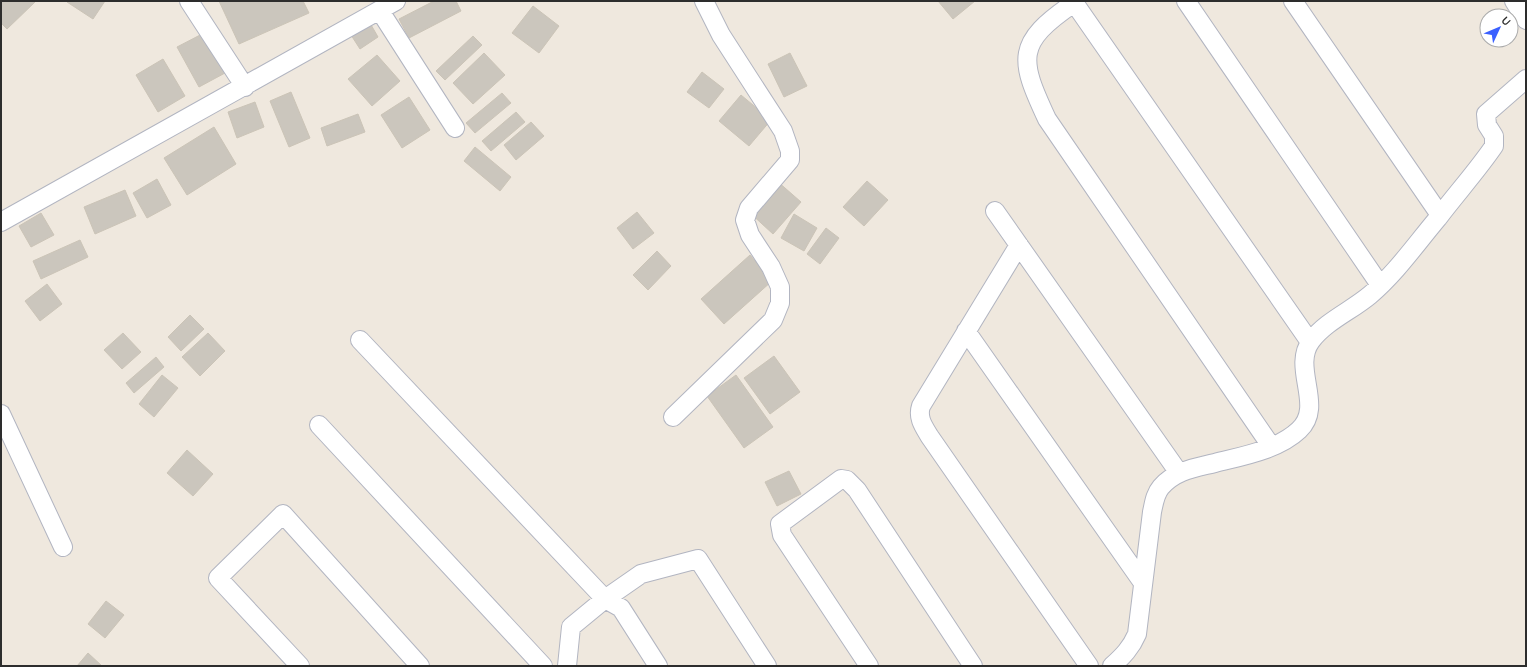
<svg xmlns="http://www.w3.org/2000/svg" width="1527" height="667" font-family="Quicksand,sans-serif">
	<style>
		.building { fill: #cbc6bd; stroke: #cbc4b7 }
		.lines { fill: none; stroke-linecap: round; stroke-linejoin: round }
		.minor-casing { stroke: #b2b5c1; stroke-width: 20 }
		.minor { stroke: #fff; stroke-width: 18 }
	</style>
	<rect width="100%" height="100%" fill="#efe8de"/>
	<path class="building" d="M1,1H34L35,2L7,29L1,23Z
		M68,1H105L93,19L67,2Z
		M219,1H303L309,13L239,44Z
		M434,1H456L461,11L409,38L399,19Z
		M938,1H975L953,19Z
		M533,6L559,26L539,53L512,33Z
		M370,23L378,37L360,49L351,35Z
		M204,33L225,73L199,87L177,47Z
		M473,36L482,45L445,80L436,71Z
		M484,53L505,75L473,104L453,83Z
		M790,53L807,86L784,97L768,64Z
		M377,55L400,81L372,106L348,79Z
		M163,59L185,96L158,112L136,75Z
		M702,72L724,89L709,108L687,92Z
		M291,92L310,138L289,147L270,101Z
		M502,93L511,103L475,133L466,123Z
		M741,95L771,120L749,146L719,121Z
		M409,97L430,130L402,148L381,115Z
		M255,102L264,127L237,138L228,112Z
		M516,112L525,122L491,151L482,141Z
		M358,114L365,132L327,146L321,128Z
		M531,122L544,136L516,160L504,145Z
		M214,127L236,164L187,195L164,158Z
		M475,147L511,177L500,191L464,161Z
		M157,179L171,205L147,218L133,193Z
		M777,181L801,202L773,234L749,212Z
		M867,181L888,200L864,226L843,207Z
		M125,190L136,216L95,234L84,207Z
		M637,212L654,233L633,249L617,228Z
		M41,213L54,235L31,247L19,226Z
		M794,214L817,228L804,251L781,238Z
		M826,228L839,238L820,264L807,254Z
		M80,240L88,257L41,279L33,261Z
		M657,251L671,266L648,290L633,275Z
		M750,255L772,281L724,324L701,299Z
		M47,284L62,304L40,321L25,301Z
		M190,315L204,329L181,351L168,337Z
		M123,333L141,352L122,369L104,350Z
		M208,333L225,351L200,376L182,357Z
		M774,356L800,392L770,414L744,378Z
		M156,357L164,367L134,393L126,383Z
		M162,375L178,388L154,417L139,404Z
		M736,375L773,427L744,448L707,396Z
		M187,450L213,474L193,496L167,473Z
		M789,471L801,494L777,506L765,482Z
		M106,601L124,615L105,638L88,624Z
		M88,653L102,666H77Z"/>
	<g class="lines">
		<g class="minor-casing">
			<path id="minor" d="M189,1L245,87
				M1073,1L1310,342
				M1186,1L1380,285
				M1293,1L1440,215
				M1514,1L1526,20
				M1074,3C1015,43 1019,59 1047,119L1271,446
				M380,11L455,128
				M995,211L1179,473
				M1,222L396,1
				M1019,245L921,406C917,418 924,427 930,437L1089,666
				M966,331L1143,583
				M360,340L605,599L621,608L658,666
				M1,414L63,547
				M673,417L773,320L780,303V287L771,267L750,235L745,220L749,208L790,160V151L783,131L721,35L704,1
				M319,425L543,666
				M300,666L218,578L283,514L420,666
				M567,666L571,627L605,599L641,574L698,559L767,666
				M869,666L782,535L780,524L841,479L847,480L857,490L973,666
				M1112,666C1123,656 1131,648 1137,634L1152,512C1154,503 1155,494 1161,487C1176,470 1195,468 1215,463C1242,456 1278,450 1299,430C1325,406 1291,368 1311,341C1326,321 1351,311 1370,295C1396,273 1416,244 1438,218C1456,194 1477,171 1494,146V136L1487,125L1486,114L1526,79"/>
		</g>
		<use href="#minor" class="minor"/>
	</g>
	<rect width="1527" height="667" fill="none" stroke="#2d2d2d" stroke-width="4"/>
	<g transform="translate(1499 28) rotate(46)"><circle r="19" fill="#ffffff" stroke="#ababab"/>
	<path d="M0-3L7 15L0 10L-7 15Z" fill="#3b60ff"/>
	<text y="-6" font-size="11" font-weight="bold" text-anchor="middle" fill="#2d2d2d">U</text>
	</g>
</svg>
